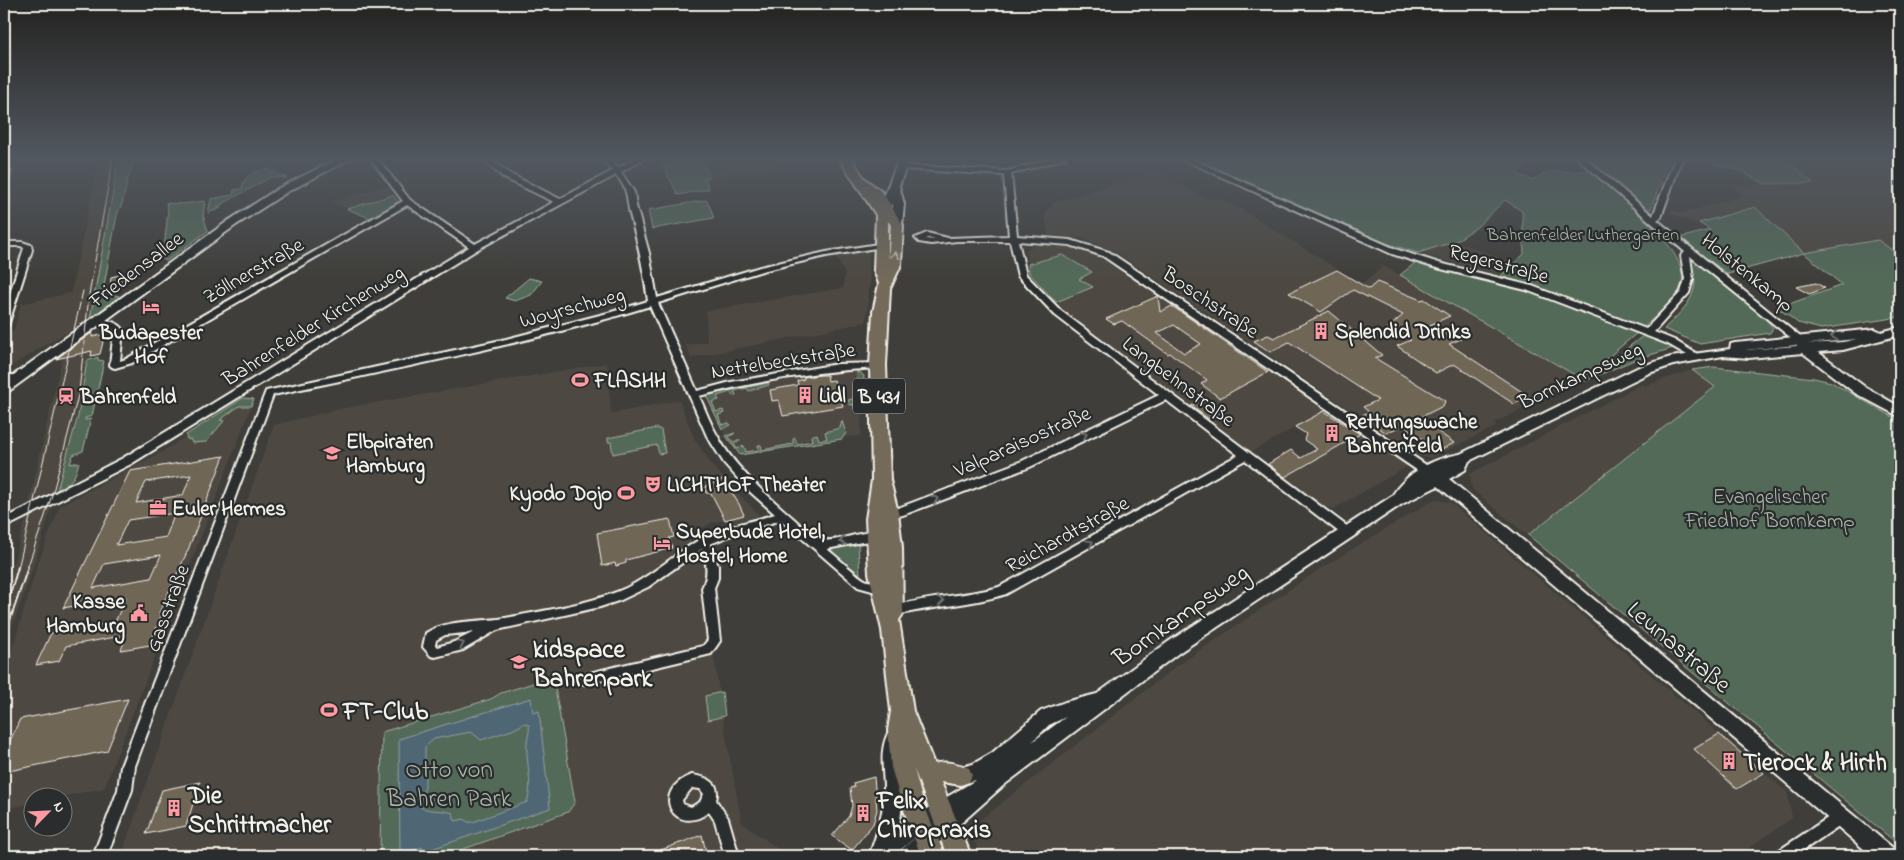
<svg xmlns="http://www.w3.org/2000/svg" width="1904" height="860" font-family="'Indie Flower',sans-serif">
	<style>
		.built { fill: #4e4a43 }
		.green { fill: #536b59; stroke: #a4aea0 }
		.water { fill: #506674; stroke: #929ea2; fill-rule: evenodd }
		.building { fill: #706657; stroke: #f4f1e8; fill-rule: evenodd }
		.lines { fill: none; stroke-linecap: round; stroke-linejoin: round }
		.street-casing { stroke: #f4f1e8; stroke-width: 4 }
		.secondary-casing { stroke: #f4f1e8; stroke-width: 4 }
		.primary-casing { stroke: #f4f1e8; stroke-width: 4 }
		.street { fill: #2a2d2e; fill-rule: evenodd }
		.secondary { fill: #2a2d2e; fill-rule: evenodd }
		.primary { fill: #736b5a; fill-rule: evenodd }
		.tram-far1 { stroke: #f4f1e8; stroke-width: 1 }
		.tram { stroke: #f4f1e8; stroke-width: 2 }
		.oneway { stroke: #c0bbaf }
		.oneway2 { stroke: #71726f }
		.labels { text-anchor: middle; stroke-width: 4.5; stroke-linejoin: round; paint-order: stroke }
		.far-park-label { font-size: 18px; fill: #acb5a8; stroke: #2a2d2e }
		.shield { fill: #2a2d2e; stroke: #b7b6b0; stroke-width: 1 }
		.shield-label { font-size: 20px; font-weight: bold; fill: #f4f1e8 }
		.street-label { font-size: 21px; fill: #f4f1e8; stroke: #2a2d2e }
		.poi-label { font-size: 21px; font-weight: bold; fill: #f4f1e8; stroke: #2a2d2e; text-anchor: start }
		.park-label { font-size: 21px; fill: #acb5a8; stroke: #2a2d2e }
		.near-street-label { font-size: 25px; fill: #f4f1e8; stroke: #2a2d2e }
		.near-poi-label { font-size: 25px; font-weight: bold; fill: #f4f1e8; stroke: #2a2d2e; text-anchor: start }
		.near-park-label { font-size: 25px; fill: #acb5a8; stroke: #2a2d2e }
	</style>
	<rect width="100%" height="100%" fill="#3f3e3a"/>
	<filter id="ink" filterUnits="userSpaceOnUse"><feTurbulence type="fractalNoise" baseFrequency=".02" numOctaves="2"/><feDisplacementMap in="SourceGraphic" scale="10" xChannelSelector="R" yChannelSelector="G"/><feConvolveMatrix kernelMatrix="1 2 1 2 8 2 1 2 1" color-interpolation-filters="sRGB"/></filter>
	<g filter="url(#ink)">
		<path class="built" d="M99,158H125L99,313L90,319L89,335L80,341L81,325L78,327L74,345L63,354L68,333L63,334L11,366L4,364V336L14,330L21,304L71,293Z
			M705,158H823L712,177Z
			M1784,158H1900V256L1878,240L1804,253L1755,207L1696,224L1670,213L1672,210L1682,213L1743,196L1732,185L1812,183Z
			M1156,171L1208,200L1215,197L1241,209L1361,284L1384,266L1582,379L1494,423L1497,426L1431,458L1419,456L1114,251L1081,238L1048,235L1045,214L1053,203Z
			M387,186L398,202L370,218L331,202Z
			M1456,241L1513,263L1501,276L1418,253Z
			M1047,244L1074,246L1094,253L1326,410L1251,452L1064,310L1056,302L1092,287L1079,279L1092,272L1062,255L1028,264L1026,250L1032,246Z
			M869,250L870,281L866,322L691,358L686,345L707,342L706,311L843,288L845,274L835,256Z
			M92,351V359L87,361L69,451L28,583L4,648V596L25,521L62,358Z
			M607,363L611,414L679,400L694,438L712,466L760,516L731,523L723,520L711,523L687,537L706,556L707,585L704,592L728,749L742,823L788,856H121L274,425L339,409Z
			M847,369H857L863,372L861,436L842,437V439L740,455L726,437L706,395Z
			M1692,370L1715,387L1527,535L1472,489L1470,474L1642,384L1644,386Z
			M243,398L254,399L104,788L60,797L32,798V803L4,809V677L38,563L60,506L162,452Z
			M1360,434L1408,466L1333,509L1321,505L1285,477Z
			M1435,499L1451,503L1787,792L1792,818L1737,856H980L974,839L980,820L1177,666L1320,569Z"/>
		<path class="green" d="M119,158H137L129,174L122,204L117,215L103,291L105,293L119,296L90,319Z
			M682,158H702L710,177L705,178L709,189L678,195L663,165Z
			M1193,158H1533L1517,174L1532,180L1548,172L1591,171C1614,193 1694,251 1681,286C1675,304 1655,316 1642,328L1501,276L1524,254L1522,211L1505,200L1477,227L1456,241L1418,253L1382,242Z
			M1587,158H1669L1651,209H1643L1612,178Z
			M1694,158H1784L1813,183L1765,184L1738,170Z
			M267,169L287,178L271,177L217,207L221,208L208,213L211,199L233,195L234,190L242,189C243,175 255,172 267,169Z
			M393,195L398,202L370,218L347,209Z
			M707,200L714,218L652,229L648,210Z
			M205,201L203,215L208,231L166,261L163,259L168,210L166,203L182,204Z
			M1755,207L1804,253L1878,240L1900,256V317L1821,329L1798,323L1778,308L1842,285L1804,253L1728,274L1679,238L1710,230L1699,223Z
			M1062,255L1092,272L1079,279L1093,287L1056,302L1029,273L1028,264Z
			M1692,259C1705,264 1766,316 1773,328L1770,333L1700,344L1664,329C1684,308 1704,294 1690,263Z
			M1415,263L1514,285L1637,333L1582,379L1400,275Z
			M529,278L542,281L531,295L515,301L505,298Z
			M1644,335L1673,348L1634,360L1585,381Z
			M98,357V360L104,361L92,416L85,418V420L91,419L83,451L73,455L70,464L79,462C75,478 72,483 57,490L78,416L87,361Z
			M1714,367L1814,378L1831,382L1900,421V846L1528,535L1715,387L1692,370Z
			M857,370L864,376L862,407H854L855,404L850,405L848,400L858,398Z
			M768,383L769,385L749,391L747,388L734,391L736,395L733,396L730,392L717,396L719,400L712,402L716,412L723,410L724,413L718,415L722,425L729,423L731,425L722,429L706,395Z
			M243,398L254,399L251,406H239L220,420L224,421L206,442L192,443L191,440L187,439L186,435Z
			M842,421L846,433L842,439L740,455L726,436L735,433L729,437L733,442L740,440L734,444L737,449L744,446L746,452L759,450L758,445H761L762,450L793,444V439L795,438L797,444L812,441L811,436L817,434L819,440L827,439L825,432L840,428Z
			M657,428L661,430L665,453L659,454L657,445L613,454L611,442H608V438Z
			M858,544L860,574L827,550Z
			M553,677L575,802L568,812L444,856H380L382,732L491,699L501,693Z
			M722,692L725,716L708,720L705,696Z"/>
		<path class="water" d="M531,698L533,713L539,711L550,808L423,852L422,847L400,855L399,739ZM525,723L529,725C530,731 528,736 527,741C525,762 534,783 527,802L473,822H468L464,819L455,821L453,813C442,809 430,812 420,807V802L425,787V747L434,739L471,732L481,740L512,730Z"/>
		<path class="building" d="M1337,270L1369,289L1377,282L1421,300L1424,299L1450,316L1430,325L1447,335L1452,333L1461,339L1449,344L1530,397L1514,404L1454,364L1436,373L1397,346L1411,340L1387,329L1403,315L1353,290L1321,312L1289,293Z
			M124,274L122,286L110,289L111,277Z
			M1816,283L1825,288L1809,294L1796,287Z
			M1158,296L1160,312L1172,306L1268,372L1220,398L1201,384L1207,380L1170,353L1168,354L1122,321L1114,324L1106,319ZM1174,325L1201,344L1184,353L1157,333Z
			M1329,311L1382,355L1375,358L1445,401L1443,406L1419,418L1454,443L1439,451L1403,425L1386,433L1362,415L1369,412L1363,407L1378,400L1289,342L1270,352L1254,341L1268,335L1274,338Z
			M93,332L92,337L105,334L100,354L91,356L92,351L56,359Z
			M821,375H827L828,381L834,380L843,406L783,416L779,400L772,401L770,390L798,385L797,381L804,379L803,377Z
			M1203,400L1220,413L1209,419L1191,406Z
			M1324,411L1360,434L1285,477L1268,464L1291,450L1301,458L1317,449L1304,440L1306,434L1295,427Z
			M224,456L188,550L159,613H162L150,645L121,650L127,635L66,646L59,661L36,665L51,633L115,622L126,597L63,608L130,471ZM191,475L183,495L136,503L146,482ZM175,513L166,537L116,545L128,520ZM161,555L151,578L93,588L104,564Z
			M723,479L739,504L744,515L725,520L711,493H706L705,486Z
			M670,519L674,537L669,538L672,548L626,560V563L616,566L615,563L602,566L597,533Z
			M128,699L107,751L4,772V754L20,719Z
			M1719,734L1764,773L1737,789L1694,749Z
			M874,777L877,810L873,824L852,850L832,836L849,816L852,806L850,788L854,787L853,783Z
			M200,782L186,826L146,834L162,790Z
			M702,835L707,856H648L647,855Z"/>
		<g class="lines">
			<g class="street-casing">
				<path id="street" d="M370,158H377L410,200L475,244L554,202L504,178L481,158H489L510,174L560,199L612,171L602,158H609L618,168L636,158H645L621,172L634,192L636,206L649,253L657,298L760,267L826,252L885,243L886,245L882,247L826,256L762,271L658,303L697,391L731,382L838,364L881,363L883,365L878,368C818,371 757,381 699,396C705,409 710,423 717,435C735,469 766,494 794,519C802,526 811,538 822,540C842,543 861,528 882,534L884,537L882,540L862,542L827,549C836,556 856,575 865,580C873,584 881,579 889,582L891,585L889,588L876,592L858,587L781,520L737,533L710,544L718,566V578L714,588L720,641L711,654L585,684L581,683L579,679L581,675L585,674L703,646L708,640L702,588C709,575 707,562 702,549L648,587L621,600L600,607L497,630L463,650L435,657L431,656L423,647L426,633C449,618 483,623 511,617C547,610 593,603 626,588C653,575 676,553 702,538C725,526 751,522 775,514L748,490L724,463L707,436L650,306C527,344 399,368 273,395L135,766L132,790L107,856H93L118,790L121,766L266,391L506,339L608,313L648,301C644,271 638,243 630,214C626,196 629,190 616,175L478,249L131,464L4,528V519L123,458L469,247L407,205L132,363L115,368L112,367L110,365L114,330L96,323L95,321L96,319L99,318C108,321 118,322 123,329L120,361L126,359L403,201ZM474,632L454,642L437,647L435,645L436,640L445,635Z
					M1054,158H1066L1011,174L1017,236L1070,240L1109,252L1432,469L1433,472L1432,475H1424L1103,256L1070,245L1018,241L1026,275L1061,311L1352,530L1354,533L1352,536H1344L1245,460L1006,594C969,606 930,606 893,616L889,614L887,611L889,608C924,596 963,597 999,587L1238,455L1166,400L1030,467L903,515L888,518L884,517L883,514L884,511L898,508L1022,461L1159,395L1055,315L1018,276L1010,241H957L931,244L919,242L915,238L927,233L948,238L1009,236L1004,175L901,169L897,167L898,165L1007,171ZM928,238L936,240L925,239Z
					M1180,158H1189L1398,250L1439,263L1532,286L1646,329L1681,292L1685,279L1681,256L1685,252L1577,158H1585L1653,216L1675,158H1682L1661,217L1657,220L1804,340L1802,342H1796L1690,256L1693,279L1689,293L1654,332L1674,340L1697,354L1699,356L1694,359L1668,344L1526,290L1433,267L1392,254Z
					M4,167L11,171L8,180L4,182Z
					M4,242H22L31,245L32,250L8,326L4,329V313L24,248L21,246H4Z
					M4,373L19,377L21,379L16,382L4,379Z
					M692,775C707,777 721,782 716,800L728,818L739,856H725L715,821L709,812C675,838 648,791 692,775ZM692,788L700,789L704,794L700,802L691,807L683,804L682,800Z
					M1841,809L1846,811L1848,816L1846,821L1795,856H1776L1778,851Z"/>
			</g>
			<g class="secondary-casing">
				<path id="secondary" d="M339,158H352L287,192L236,225L9,391L4,392V382L228,221L279,188Z
					M899,158H909L899,186L904,204L902,225L897,228L892,225L893,201L886,217H878L877,215Z
					M1900,327V335L1843,350L1818,352L1865,387L1900,407V417L1855,393L1803,353L1749,358L1723,356L1673,365L1649,373L1469,461L1465,470L1449,479L1894,849L1897,856H1872L1438,486L1402,504L1180,652L1004,785L924,856H899L902,849L924,830L893,856H869C876,837 883,816 884,795C885,774 878,754 888,733L894,731L900,733C904,742 900,751 901,761C901,783 904,802 899,825L976,780L961,784L954,781L952,775L954,769L973,764L992,753L1041,711L1065,702L1097,694L1168,642L1392,496C1407,472 1432,459 1460,454L1639,367L1671,357L1730,349L1731,344L1735,343L1875,329L1881,332ZM1857,339L1843,342L1807,344ZM1797,345L1796,346L1745,350ZM1066,717L1032,742L1049,725Z"/>
			</g>
			<g class="primary-casing">
				<path id="primary" d="M839,158H851L864,178L882,192L903,225L901,265L890,289L886,365L890,480L898,512L902,547L903,614L899,620L913,711L934,764C945,760 958,764 969,768L972,775L969,782L961,785L941,782L971,856H947L914,769L924,805L945,856H921L902,805L891,767L888,730L891,711L882,630L869,573L866,519L872,480L870,365L873,312L879,284L874,270L876,215ZM888,221L891,225L888,259Z"/>
			</g>
			<use href="#street" class="street"/>
			<use href="#secondary" class="secondary"/>
			<use href="#primary" class="primary"/>
			<path class="tram-far1" d="M18,569L83,291
				M27,569L53,492L79,392L89,295L113,158"/>
			<path class="tram" d="M4,616L18,567
				M4,638L28,567"/>
		</g>
		<defs><path id="oneway-chevron" d="M-2-3.5L2.5 0L-2 3.5" fill="none" stroke-width="1.6" stroke-linecap="round" stroke-linejoin="round" transform="scale(1.25)"/></defs>
		<use class="oneway" href="#oneway-chevron" transform="translate(895 255) rotate(-84)"/>
		<g class="oneway2">
			<use href="#oneway-chevron" transform="translate(1834 336) rotate(173)"/>
			<use href="#oneway-chevron" transform="translate(1084 435) rotate(-26)"/>
			<use href="#oneway-chevron" transform="translate(935 499) rotate(-20)"/>
			<use href="#oneway-chevron" transform="translate(843 541) rotate(168)"/>
			<use href="#oneway-chevron" transform="translate(1090 543) rotate(-29)"/>
			<use href="#oneway-chevron" transform="translate(941 601) rotate(-6)"/>
			<use href="#oneway-chevron" transform="translate(461 644) rotate(-24)"/>
		</g>
	</g>
	<linearGradient id="sky" x2="0" y2="1"><stop stop-color="#232220"/><stop offset="0.57" stop-color="#525860"/><stop offset="1" stop-color="#525860" stop-opacity="0"/></linearGradient>
	<rect width="1904" height="279" fill="url(#sky)"/>
	<defs>
		<g id="hotel-bare" transform="scale(1.35)"><path d="M-6-4.5h1.5V1H6V5H4.5V3h-9V5H-6ZM-4 0a1.8 1.8 0 1 1 3.6 0ZM.5 0V-2.5h3Q6-2.5 6 0Z" fill="#ff9aa2" stroke="#2a2d2e" stroke-width="2.5" paint-order="stroke"/></g>
		<g id="building-bare" transform="scale(1.35)"><path d="M-4-6H4V6H1V3H-1V6H-4ZM-2.5-4.3h1.7v1.8h-1.7ZM.8-4.3h1.7v1.8H.8ZM-2.5-1h1.7V.8h-1.7ZM.8-1h1.7V.8H.8Z" fill="#ff9aa2" stroke="#2a2d2e" stroke-width="2.5" paint-order="stroke"/></g>
		<g id="stadium-bare" transform="scale(1.35)"><path d="M0-5a6.5 5 0 1 0 0 10a6.5 5 0 1 0 0-10ZM-3.5-1.8h7v3.6h-7Z" fill="#ff9aa2" stroke="#2a2d2e" stroke-width="2.5" paint-order="stroke"/></g>
		<g id="station-bare" transform="scale(1.35)"><path d="M-3-6H3Q5-6 5-4V2Q5 4 3 4L4.5 6H3L1.5 4h-3L-3 6H-4.5L-3 4Q-5 4-5 2V-4Q-5-6-3-6ZM-3.5-4v3h7v-3ZM-3.5 1v1.5H-2V1ZM2 1v1.5H3.5V1Z" fill="#ff9aa2" stroke="#2a2d2e" stroke-width="2.5" paint-order="stroke"/></g>
		<g id="school-bare" transform="scale(1.35)"><path d="M0-5L7-2L0 1L-7-2ZM-4 1L0 2.5L4 1V4Q0 6-4 4Z" fill="#ff9aa2" stroke="#2a2d2e" stroke-width="2.5" paint-order="stroke"/></g>
		<g id="theatre-bare" transform="scale(1.35)"><path d="M-5-5.5Q0-4 5-5.5V0Q5 5 0 6Q-5 5-5 0ZM-3.3-2.5H-1v1.5H-3.3ZM1-2.5H3.3v1.5H1ZM-2.8 1Q0 5.5 2.8 1Z" fill="#ff9aa2" stroke="#2a2d2e" stroke-width="2.5" paint-order="stroke"/></g>
		<g id="office-bare" transform="scale(1.35)"><path d="M-6-3h4V-5.5h4V-3h4V5H-6ZM-1-4.5V-3h2v-1.5ZM-6 0V1H6V0Z" fill="#ff9aa2" stroke="#2a2d2e" stroke-width="2.5" paint-order="stroke"/></g>
		<g id="civic-bare" transform="scale(1.35)"><path d="M-.6-6.5H3V-4.5H.6V-3L4-1V1h2V6H-6V1h2V-1L-.6-3ZM-1.2 2.5V6h2.4V2.5Z" fill="#ff9aa2" stroke="#2a2d2e" stroke-width="2.5" paint-order="stroke"/></g>
	</defs>
	<g fill-rule="evenodd">
		<use href="#hotel-bare" x="151" y="307"/>
		<use href="#building-bare" x="1321" y="331"/>
		<use href="#stadium-bare" x="580" y="380"/>
		<use href="#building-bare" x="805" y="395"/>
		<use href="#station-bare" x="66" y="396"/>
		<use href="#building-bare" x="1332" y="433"/>
		<use href="#school-bare" x="332" y="453"/>
		<use href="#theatre-bare" x="653" y="484"/>
		<use href="#stadium-bare" x="626" y="493"/>
		<use href="#office-bare" x="158" y="508"/>
		<use href="#hotel-bare" x="662" y="543"/>
		<use href="#civic-bare" x="139" y="613"/>
		<use href="#school-bare" x="519" y="662"/>
		<use href="#stadium-bare" x="329" y="710"/>
		<use href="#building-bare" x="1729" y="761"/>
		<use href="#building-bare" x="174" y="808"/>
		<use href="#building-bare" x="863" y="813"/>
	</g>
	<g class="labels">
		<g class="far-park-label">
			<text x="1583" y="240">Bahrenfelder Luthergarten</text>
		</g>
		<rect class="shield" x="853" y="378.5" width="52" height="35" rx="4"/>
		<g class="shield-label">
			<text x="879" y="403">B 431</text>
		</g>
		<g class="street-label">
			<text transform="translate(1499 263) rotate(15)" y="7">Regerstraße</text>
			<text transform="translate(136 269) rotate(-37)" y="7">Friedensallee</text>
			<text transform="translate(253 270) rotate(-30)" y="7">Zöllnerstraße</text>
			<text transform="translate(1748 272) rotate(39)" y="7">Holstenkamp</text>
			<text transform="translate(1211 302) rotate(34)" y="7">Boschstraße</text>
			<text transform="translate(572 307) rotate(-15)" y="7">Woyrschweg</text>
			<text transform="translate(313 325) rotate(-32)" y="7">Bahrenfelder Kirchenweg</text>
			<text transform="translate(783 360) rotate(-9)" y="7">Nettelbeckstraße</text>
			<text transform="translate(1580 375) rotate(-25)" y="7">Bornkampsweg</text>
			<text transform="translate(1179 381) rotate(37)" y="7">Langbehnstraße</text>
			<text transform="translate(1022 441) rotate(-24)" y="7">Valparaisostraße</text>
			<text transform="translate(1067 534) rotate(-29)" y="7">Reichardtstraße</text>
			<text transform="translate(167 608) rotate(-70)" y="7">Gasstraße</text>
		</g>
		<g class="poi-label">
			<text x="1335" y="338">Splendid Drinks</text>
			<text x="151" y="339" text-anchor="middle">Budapester<tspan x="151" dy="24">Hof</tspan></text>
			<text x="594" y="387">FLASHH</text>
			<text x="819" y="402">Lidl</text>
			<text x="80" y="403">Bahrenfeld</text>
			<text x="1346" y="428">Rettungswache<tspan x="1346" dy="24">Bahrenfeld</tspan></text>
			<text x="346" y="448">Elbpiraten<tspan x="346" dy="24">Hamburg</tspan></text>
			<text x="667" y="491">LICHTHOF Theater</text>
			<text x="612" y="500" text-anchor="end">Kyodo Dojo</text>
			<text x="172" y="515">Euler Hermes</text>
			<text x="676" y="538">Superbude Hotel,<tspan x="676" dy="24">Hostel, Home</tspan></text>
			<text x="125" y="608" text-anchor="end">Kasse<tspan x="125" dy="24">Hamburg</tspan></text>
		</g>
		<g class="park-label">
			<text x="1770" y="503">Evangelischer<tspan x="1770" dy="24">Friedhof Bornkamp</tspan></text>
		</g>
		<g class="near-street-label">
			<text transform="translate(1180 614) rotate(-35)" y="9">Bornkampsweg</text>
			<text transform="translate(1680 646) rotate(40)" y="9">Leunastraße</text>
		</g>
		<g class="near-poi-label">
			<text x="533" y="657">kidspace<tspan x="533" dy="29">Bahrenpark</tspan></text>
			<text x="343" y="719">FT-Club</text>
			<text x="1743" y="770">Tierock &amp; Hirth</text>
			<text x="188" y="803">Die<tspan x="188" dy="29">Schrittmacher</tspan></text>
			<text x="877" y="808">Felix<tspan x="877" dy="29">Chiropraxis</tspan></text>
		</g>
		<g class="near-park-label">
			<text x="449" y="777">Otto von<tspan x="449" dy="29">Bahren Park</tspan></text>
		</g>
	</g>
	<rect width="1904" height="860" fill="none" stroke="#2a2d2e" stroke-width="20"/>
	<rect x="10" y="10" width="1884" height="840" fill="none" stroke="#f4f1e8" stroke-width="2" filter="url(#ink)"/>
	<g transform="translate(48 812) rotate(66)"><circle r="24" fill="#2a2d2e" stroke="#7b7b78"/>
	<path d="M0-4L9 19L0 12L-9 19Z" fill="#ff9aa2"/>
	<text y="-8" font-size="14" font-weight="bold" text-anchor="middle" fill="#f4f1e8">N</text>
	</g>
</svg>
